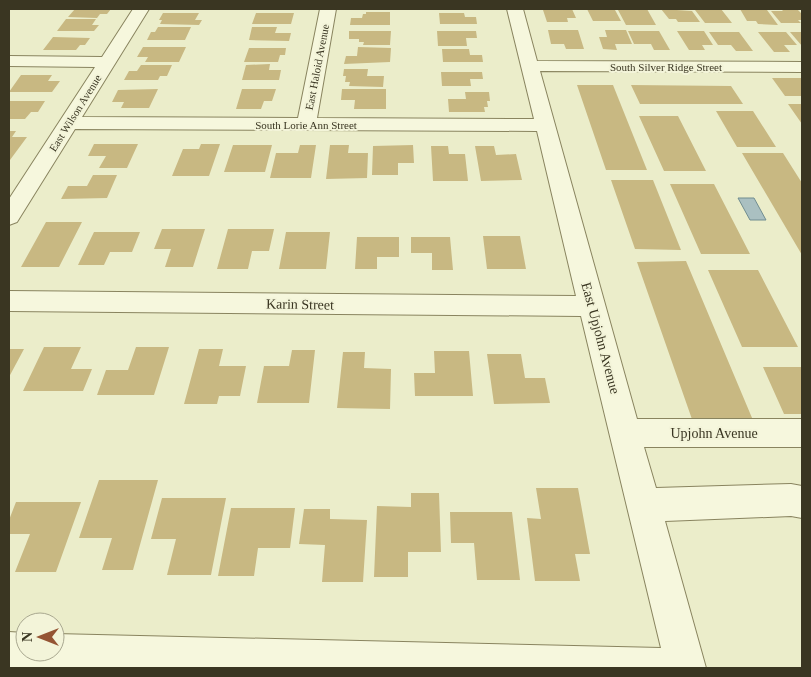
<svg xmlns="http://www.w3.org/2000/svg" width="811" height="677" font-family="Georgia,serif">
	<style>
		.water { fill: #aac0c1; stroke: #718d90 }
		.building { fill: #c8b882 }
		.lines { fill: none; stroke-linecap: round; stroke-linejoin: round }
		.minor-casing { stroke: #89845f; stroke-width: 2 }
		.minor { fill: #f6f7dd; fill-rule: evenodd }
		.labels { text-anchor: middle; stroke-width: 4; stroke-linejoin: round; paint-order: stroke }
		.far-street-label { font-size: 11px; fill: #3a3622; stroke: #f3f4d9 }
		.street-label { font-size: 14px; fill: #3a3622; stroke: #f3f4d9 }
	</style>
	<rect width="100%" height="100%" fill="#ebedca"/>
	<path class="water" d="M738,198H754L766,220H750Z"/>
	<path class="building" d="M75,9H111L107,14H100L97,18L68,17Z
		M556,9H572L576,18H567L568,22H547L543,10Z
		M587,9L615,10L621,21H593Z
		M630,9H647L656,25H626L618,10Z
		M661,9L692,11L700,22H678L676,19H669Z
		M721,9L732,23H705L695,10Z
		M740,9L767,10L778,25L758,24L756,21H747Z
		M781,9H797L802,14V20H798L801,23H781L771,11H783Z
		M366,12H390V25H350L351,18H362L363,14H366Z
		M163,13H199L195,20H202L199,25L160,24L162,20H159Z
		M256,13H294L291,24H252Z
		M439,13H464L465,17H476L477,24H440Z
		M66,19H96L92,25H99L94,31H57Z
		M158,27H191L185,40H147L151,32H155Z
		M252,27H277L275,33H291L289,41L249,40Z
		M548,30H578L584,49H566L564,44H551Z
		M605,30H626L632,44H615L617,50L603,49L599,37H607Z
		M349,31H391L390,45H363L364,42H359V39H349Z
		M437,31H476L477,38H466L467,46H438Z
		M628,31H659L670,50H654L651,44H634Z
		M677,31H704L713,45H702L705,50H689Z
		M709,32H739L753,51H736L731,45H718Z
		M758,32H786L797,45H784L790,52H774Z
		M790,32H802V46Z
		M53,37L90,38L85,45H80L76,50H43Z
		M143,47H186L179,62H145L148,57H137Z
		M358,47L391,48L390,62L344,64L346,56H357Z
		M249,48H286L285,55H280L278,62H244Z
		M442,49H469L470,55H482L483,62H443Z
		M270,64L269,70H281L279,80H242L246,65Z
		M141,65H172L167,76H160L158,80H124L129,71H137Z
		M344,69H368L367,76H384L383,87L349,86L350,82H345L346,76H343Z
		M441,72H482L483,79H470L471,86H442Z
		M21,75H52L48,81H60L52,92H9Z
		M772,78H802V96H785Z
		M577,85H613L647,170H606Z
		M631,85L731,86L743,104H640Z
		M158,89L149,108H121L124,102H112L118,90Z
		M242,89H276L272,101H264L261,109H236Z
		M342,89H386V109H354L355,100H341Z
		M465,92H489L490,101H487L488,107H484L485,112H449L448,99H466Z
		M9,101H45L38,112H31L25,119H9Z
		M788,104H802V124Z
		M716,111H753L776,147H737Z
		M639,116H678L706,171H664Z
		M9,131H16L12,137H27L10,160H9Z
		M94,144H138L127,168H99L106,156H88Z
		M201,144H220L209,176H172L183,149H199Z
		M233,145H272L265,172H224Z
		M300,145H316L311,178H270L276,153H298Z
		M330,145H349L348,153H368L367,178L326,179Z
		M413,145L414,163H398V175H372L373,146Z
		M431,146H448L449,154H465L468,181H433Z
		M475,146H494L496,155L516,154L522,180L481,181Z
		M742,153H783L802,183V255Z
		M93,175H117L107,198L61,199L68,186H87Z
		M611,180H653L681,250L635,249Z
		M670,184H714L750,254H701Z
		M46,222H82L59,267H21Z
		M162,229H205L193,267H165L171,249H154Z
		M228,229H274L269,251H252L248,269H217Z
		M94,232H140L132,252H110L104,265H78Z
		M286,232H330L326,269H279Z
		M483,236H520L526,269H487Z
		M357,237H399V257H377V269H355Z
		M411,237H450L453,270H432V253H411Z
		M686,261L755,425H694L637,262Z
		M708,270H758L798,347H742Z
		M44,347H81L71,369H92L83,391H23Z
		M136,347H169L154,395H97L106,370H128Z
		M9,349H24L9,377Z
		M199,349H223L219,366H246L240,396H219L217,404H184Z
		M292,350H315L309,403H257L264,366H289Z
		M434,351H469L473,396H415L414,373H435Z
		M343,352H365L364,368L391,369L390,409L337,408Z
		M487,354H521L525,378H545L550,403L494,404Z
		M763,367H802V414H784Z
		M99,480H158L133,570H102L112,538H79Z
		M536,488H578L590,554H575L580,581H535L527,518L541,519Z
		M411,493H439L441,552H408V577H374L377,506L411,507Z
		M162,498H226L211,575H167L176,539H151Z
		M16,502H81L56,572H15L30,534H9V520Z
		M231,508H295L290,548H258L254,576H218Z
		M304,509H330V519L367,520L363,582H322L325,545L299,544Z
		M450,512H512L520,580H477L474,543H451Z"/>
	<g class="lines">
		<g class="minor-casing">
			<path id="minor" d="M133,9H149L82,117L298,118L320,9H336L317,118L534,119L507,9H523L537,61L802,62V72L540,71L637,419H802V447H644L656,488L791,484L802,486V518L791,516L665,521L706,668H9V632L25,633V652H55V634L661,648L581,316L9,311V291L576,296L537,131L75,129L17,222L9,225V199L95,67L9,66V56L102,57Z"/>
		</g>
		<use href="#minor" class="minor"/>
	</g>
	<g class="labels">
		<g class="far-street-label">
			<text transform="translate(317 67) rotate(-79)" y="4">East Haloid Avenue</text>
			<text x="666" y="71">South Silver Ridge Street</text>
			<text transform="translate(75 113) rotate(-58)" y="4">East Wilson Avenue</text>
			<text x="306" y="129">South Lorie Ann Street</text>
		</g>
		<g class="street-label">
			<text transform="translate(300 304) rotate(1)" y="5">Karin Street</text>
			<text transform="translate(601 338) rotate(75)" y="5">East Upjohn Avenue</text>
			<text x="714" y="438">Upjohn Avenue</text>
		</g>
	</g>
	<rect width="811" height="677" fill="none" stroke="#3a3622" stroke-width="20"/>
	<g transform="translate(40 637) rotate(270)"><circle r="24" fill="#f3f4d9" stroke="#a9a890"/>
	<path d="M0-4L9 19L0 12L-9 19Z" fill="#945433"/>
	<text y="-8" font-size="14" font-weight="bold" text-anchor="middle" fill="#3a3622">N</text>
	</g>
</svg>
